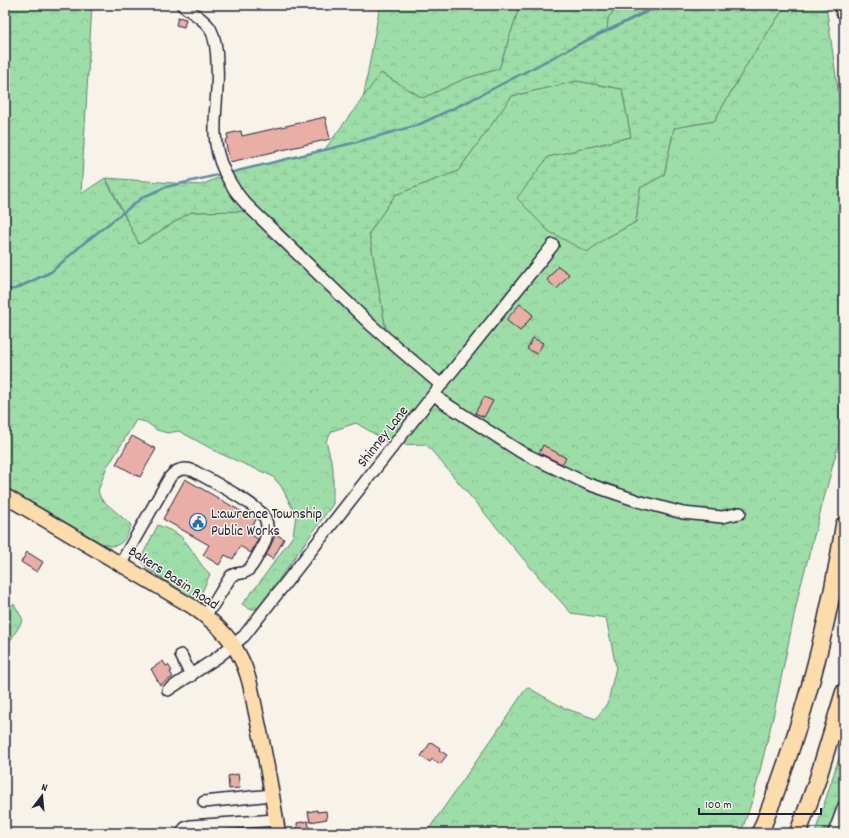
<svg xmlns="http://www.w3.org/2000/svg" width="849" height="838" font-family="Dekko,sans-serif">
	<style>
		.forest { fill: url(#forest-crowns); stroke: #608072 }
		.wetland { fill: url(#wetland-marsh); stroke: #608072 }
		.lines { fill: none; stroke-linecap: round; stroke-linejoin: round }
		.stream { stroke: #5f8ca3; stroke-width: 2.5 }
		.building { fill: #e9afa6; stroke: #22223b }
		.minor-casing { stroke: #22223b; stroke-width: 14 }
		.major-casing { stroke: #22223b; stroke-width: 17 }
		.highway-casing { stroke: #22223b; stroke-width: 19 }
		.minor { stroke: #f7f3e8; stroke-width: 11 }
		.major { stroke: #fddcac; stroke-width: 14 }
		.highway { stroke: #fddcac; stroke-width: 16 }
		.labels { text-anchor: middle; stroke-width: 3; stroke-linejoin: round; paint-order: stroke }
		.street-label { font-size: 15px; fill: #22223b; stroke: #f7f3e8 }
		.poi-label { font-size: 15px; fill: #22223b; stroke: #f7f3e8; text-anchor: start }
	</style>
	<defs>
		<pattern id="forest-crowns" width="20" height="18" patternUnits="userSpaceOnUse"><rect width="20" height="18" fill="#9ddea8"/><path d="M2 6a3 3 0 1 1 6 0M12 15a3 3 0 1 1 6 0" fill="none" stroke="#87be92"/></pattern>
		<pattern id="wetland-marsh" width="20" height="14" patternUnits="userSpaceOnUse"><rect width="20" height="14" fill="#9ddea8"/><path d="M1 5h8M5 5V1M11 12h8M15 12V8" fill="none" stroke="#87be92"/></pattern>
	</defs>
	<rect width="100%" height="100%" fill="#f7f3e8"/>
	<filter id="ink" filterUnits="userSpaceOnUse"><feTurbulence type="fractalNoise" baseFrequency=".025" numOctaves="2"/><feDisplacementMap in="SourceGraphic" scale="8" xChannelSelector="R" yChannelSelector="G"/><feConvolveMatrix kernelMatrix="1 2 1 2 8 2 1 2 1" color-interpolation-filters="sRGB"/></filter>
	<g filter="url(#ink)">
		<path class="forest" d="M5,5H92L81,194L105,178L139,244L191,212L240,211L270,217L387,336L369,233L395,195L458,171L512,96L577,81L622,89L631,137L548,157L587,252L606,238L636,222L640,188L664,175L674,128L714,121L749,61L786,5H826L844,133V279L839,442L799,592L773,717L754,795L741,833H426L494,736L527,687L564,708L596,719L608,702L616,667L606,618L571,613L537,575L426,444L393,445L356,423L332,431L326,441L333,468V504L274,586L261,606L255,609H249L242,604L257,586L293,536L296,515L281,486L272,476L221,454L179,431L167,433L157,430L146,422L136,420L112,460L107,466L98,491L101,499L131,525C126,538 121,551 103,544L5,487Z
			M380,5H520L499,69L464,79L423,98L381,73L363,99Z
			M619,5H655L606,32L608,18Z
			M158,525C166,529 178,532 183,539C194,550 198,564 210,574L202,592L193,599L147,568L142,562L143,554Z
			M14,604L23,620L5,649V608Z"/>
		<path class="wetland" d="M520,5H619L608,18L607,31L655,5H786L749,61L714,121L674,128L664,175L640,188L636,222L606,238L587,252L548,231L517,198L548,157L631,137L622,89L577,81L512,96L458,171L395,195L369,233L387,337L270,217L240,211L191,212L139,244L106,178L201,185L232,172L325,149L381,73L423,98L464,79L499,69Z
			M844,742V833H815Z"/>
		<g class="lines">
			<path class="stream" d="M229,173L353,143L418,125L471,100L577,45L661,5
				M5,290L15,289L51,272L84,243L143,197L166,187L222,174"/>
		</g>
		<path class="building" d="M178,17L186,19L184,27L176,25Z
			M325,117L330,139L230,162L225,140L228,139L227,134L241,131L242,136Z
			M558,266L569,274L557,289L547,280Z
			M520,304L533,315L520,331L506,320Z
			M533,338L543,343L537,354L527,349Z
			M484,397L493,401L484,417L475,413Z
			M132,436L156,449L140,477L116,464Z
			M543,445L566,458L562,464L539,453Z
			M185,479L256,520L248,533L258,539L251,553L240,546L233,559L225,555L219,565L203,555L209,545L163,519Z
			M276,534L284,539L273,559L266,555Z
			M27,552L43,562L37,572L21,562Z
			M163,661L166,666L168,665L172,671L170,672L173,677L160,685L151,669Z
			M431,742L440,748L439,750L447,755L440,764L432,759L430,762L421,756Z
			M238,774L240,788L229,789L228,776Z
			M317,810V812L326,811L327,819L310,822L308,812Z
			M308,821L310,833H298L297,823Z"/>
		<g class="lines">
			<g class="minor-casing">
				<path id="minor" d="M182,5C191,12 203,18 210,28C216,39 217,52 217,64C219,87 214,111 215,134C216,160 229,186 247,205L372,326L441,385
					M434,394L443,402L521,452L588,484L638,501L683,513L722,517L740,513
					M121,563L170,477C177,469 184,467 194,471C208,479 259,505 265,518C270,529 266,540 261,550C257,556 254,565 248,570C243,575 236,572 231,576L213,605L205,615
					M181,655L191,676
					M168,690L218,657L244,636L441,385L553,245
					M204,802L272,795
					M182,833L185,828L190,826L276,820
					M834,833L844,806"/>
			</g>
			<g class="major-casing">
				<path id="major" d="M5,496L193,607C211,620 229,634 239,655C249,673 252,693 256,713C265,753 272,793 278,833"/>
			</g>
			<g class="highway-casing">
				<path id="highway" d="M843,5L844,11
					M760,833C800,735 828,630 844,525
					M798,833L817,781L844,692"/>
			</g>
			<use href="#minor" class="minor"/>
			<use href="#major" class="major"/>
			<use href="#highway" class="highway"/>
		</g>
	</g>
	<defs>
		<g id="civic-ring" transform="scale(0.9)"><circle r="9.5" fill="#f7f3e8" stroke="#1f6fb2" stroke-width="1.5"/><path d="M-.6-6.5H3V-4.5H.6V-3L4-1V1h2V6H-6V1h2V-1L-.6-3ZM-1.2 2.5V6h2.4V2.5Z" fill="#1f6fb2"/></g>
	</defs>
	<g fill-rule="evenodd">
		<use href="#civic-ring" x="198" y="522"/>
	</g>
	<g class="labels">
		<g class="street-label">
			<text transform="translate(382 436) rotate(-52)" y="5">Shinney Lane</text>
			<text transform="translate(174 577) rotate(33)" y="5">Bakers Basin Road</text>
		</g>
		<g class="poi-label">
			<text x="211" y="518">L:awrence Township<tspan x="211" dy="17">Public Works</tspan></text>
		</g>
	</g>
	<rect width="849" height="838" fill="none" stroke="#f7f3e8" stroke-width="20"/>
	<rect x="10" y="10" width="829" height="818" fill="none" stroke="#22223b" stroke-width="1.5" filter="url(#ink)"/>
	<g transform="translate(42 796) rotate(16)" stroke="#f7f3e8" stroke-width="3" paint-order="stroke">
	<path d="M0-3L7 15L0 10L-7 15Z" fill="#22223b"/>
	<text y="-6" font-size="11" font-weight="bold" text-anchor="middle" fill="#22223b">N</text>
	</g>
	<path d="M699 808v6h122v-6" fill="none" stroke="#22223b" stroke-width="2"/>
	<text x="705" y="808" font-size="12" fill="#22223b" stroke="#f7f3e8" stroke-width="3" paint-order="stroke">100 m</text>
</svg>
